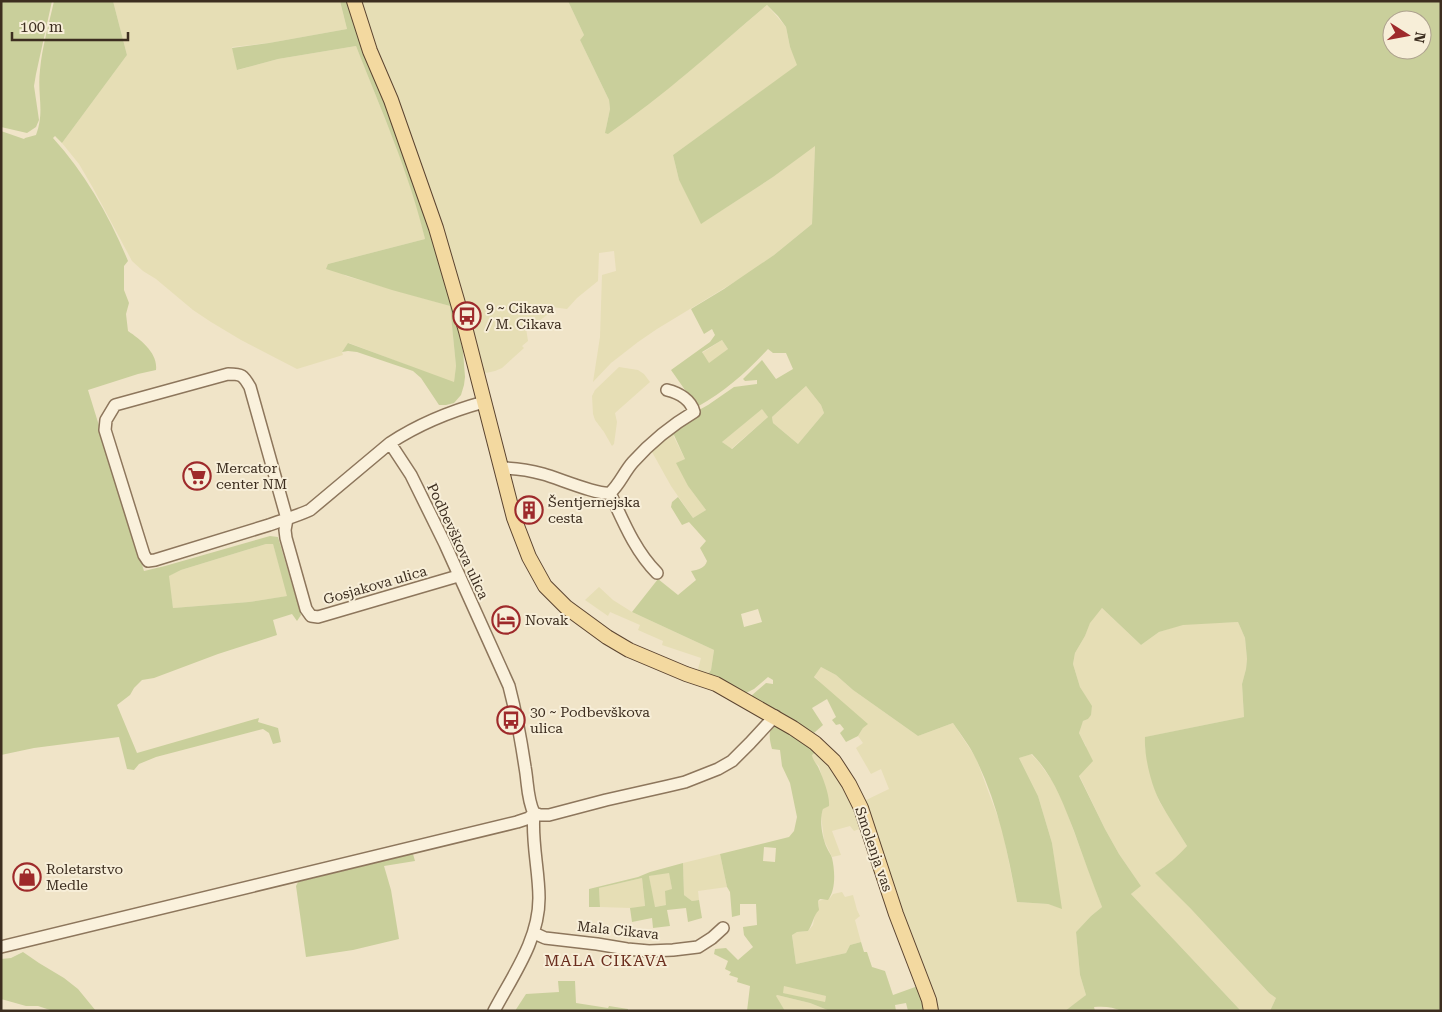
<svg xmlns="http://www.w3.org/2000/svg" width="1442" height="1012" font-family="'Roboto Serif',serif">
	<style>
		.farmland { fill: #e6deb5 }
		.green { fill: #c9cf9b; fill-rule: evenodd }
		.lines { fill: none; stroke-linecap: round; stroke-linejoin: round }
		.minor-casing { stroke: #8d765c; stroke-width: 14 }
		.major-casing { stroke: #5b4430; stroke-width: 16 }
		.minor { stroke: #faf1dc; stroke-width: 11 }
		.major { stroke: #f3d9a0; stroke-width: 14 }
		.labels { text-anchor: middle; stroke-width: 4; stroke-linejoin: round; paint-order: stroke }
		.poi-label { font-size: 14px; fill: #3d2e20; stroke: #f7eed8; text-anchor: start }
		.street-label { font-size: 14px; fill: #3d2e20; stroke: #f7eed8 }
		.quarter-label { font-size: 16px; letter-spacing: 1px; fill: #6b2e1e; stroke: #f7eed8 }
	</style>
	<rect width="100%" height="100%" fill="#f0e4c8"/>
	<path class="farmland" d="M113,1H340L347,29L269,43L232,47L238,70L278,59L356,46L403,164L419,214L425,239L328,264L346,276L450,306L456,366L454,383L349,343L342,352L343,355L297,369L241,340L211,322L193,310L156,279L143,271L132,261L93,188L79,164L62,143L127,55Z
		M358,1H568L584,35L580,40L609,100L610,109L606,128L679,80L767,5L786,27L790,47L798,65L673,155L679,180L702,223L773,177L815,145L812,224L774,255L746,275L657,329L638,342L611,363L593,382L600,337L602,275L616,271L614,251L599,253L598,281L577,298L567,309L552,307L548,310L547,315L535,324L526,328L528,341L522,346L524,348L502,368L495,371L486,373L483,370L478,358L468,307L458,286Z
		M722,340L728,349L709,364L702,353Z
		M619,367L638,370L644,374L650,382L615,413L617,422L614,444L612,446L604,432L595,420L593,414L592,396L595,390Z
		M806,386L821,405L824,413L798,444L773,423L772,417Z
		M762,408L768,417L731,449L722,442Z
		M673,435L685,459L677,463L688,486L706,510L693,518L671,486L652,452V446L656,443Z
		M266,544H273L288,596L249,602L173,608L168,576L181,570Z
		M599,587L613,600L632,612L714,650L711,670L707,676L697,673L701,658L662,645L663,641L638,630L640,625L610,612L608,616L585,600Z
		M1102,608L1141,645L1159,632L1183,624L1238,622L1245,638L1247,659L1246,669L1242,684L1244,717L1146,737L1145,748L1152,781L1159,801L1187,846L1177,858L1156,873L1191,909L1269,993L1276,998L1270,1011H1241L1131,894L1141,886L1119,854L1105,829L1079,775L1086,746L1079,733L1080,727L1083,721L1088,719L1092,707L1080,687L1073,664L1075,653L1085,636L1090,622Z
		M821,667L836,675L853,690L918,736L953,723L976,758L987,788L1002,828L1017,902L1048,904L1061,908L1052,843L1038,796L1019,758L1031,754L1038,761L1053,782L1063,802L1102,907L1091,916L1076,932L1080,975L1086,995L1079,1001L1065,1011H937L862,802L889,789L881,769L871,774L856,748L863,743L858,736L863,728L814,676Z
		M817,751L827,760L848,795L862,828L854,831L850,826L832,831L841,855L832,857L824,840L821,815L823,809L825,788L819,766L813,761L812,754Z
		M720,854L727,887L698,891L699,900L692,901L684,895L683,863Z
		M669,872L672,889L666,905L654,907L649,876Z
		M642,878L645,907L630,908L600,907L599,888Z
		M842,892L845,897L853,895L857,910L860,916L855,920L861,942L850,945L846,953L796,964L792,934L797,932L808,931L813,925L815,914L819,907L818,901L830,898L833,894Z
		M784,985L826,996L825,1003L782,993Z
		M777,995L810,1003L830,1011H785L775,996Z"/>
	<path class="green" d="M1,1H52L36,74L34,86L39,120L36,127L27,133L1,127Z
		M54,1H113L127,55L62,143L55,136L53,138C85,173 110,217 128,261L124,266V290L129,303L126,314L128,331C141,340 158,353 156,370L138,374L88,390L144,571L165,566L270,536L278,537L301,615L297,621L292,614L273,620L277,635L218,654L154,678L142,680L134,688L130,695L117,705L137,753L259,718L258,722L278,728L281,742L273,744L269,733L263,729L156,757L139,764L134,770L127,769L119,737L34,748L1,755V131L24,139L25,138L36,135C45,111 37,95 40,70C42,47 49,24 54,1ZM266,544H273L287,596L249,602L173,608L169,576L181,570Z
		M340,1H347L404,147L425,211L453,310L463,351L465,377L464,385L461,395L454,403L446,405H439L421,378L413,371L357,352L348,351L342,352L348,343L454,382L456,366L450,306L392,290L326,269L328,264L425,239C409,172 381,110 356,46L278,59L237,70L232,48L269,43L347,29Z
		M568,1H1441V1011H1270L1276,998L1269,993L1191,909L1155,873C1168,865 1177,857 1187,846C1178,831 1168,817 1160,802C1151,785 1144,756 1145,737L1244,717L1242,684L1246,669L1247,659L1245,638L1238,622L1183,625L1159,632L1141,645L1102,608L1090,623L1085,636L1075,653L1073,664L1080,687L1092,706L1091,715L1088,719L1083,721L1079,733L1093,761L1079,776L1105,829L1119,854L1141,886L1131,894L1241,1011H1122C1113,1007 1105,1006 1094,1007L1095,1011H1065L1086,995L1080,975L1076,932L1091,916L1102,907C1092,882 1083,856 1074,831C1063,803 1053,775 1032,754L1019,758L1038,796L1052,843L1062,909L1048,904L1017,902C1008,853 998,804 976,759C970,746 961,735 953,723L918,736L853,690L836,675L821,667L814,677L868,724L863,728L858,736L846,742L840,733L844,729L840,724L836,725L832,720L836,717L827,699L812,708L823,725L814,733L751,696L766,683L773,684V680L768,677L754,689L746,693L707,676L711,670L714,650L632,612L658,579L678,595L696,580L691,571C698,570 705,568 707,561L700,548L706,541L689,522L682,525L671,507L672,502L678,497L693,518L706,510L688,486L676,463L685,459L674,435L656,443L699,410L708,405L734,387L757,384V380L745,381L743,379L762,360L776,379L793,369L786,353H773L768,349C745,373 727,390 697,407L671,370L710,342L715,335L712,329L704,334L691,309L724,289L774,255L812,224L815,146L773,177L701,224L679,180L673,155L797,65L790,47L786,27L778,16L767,5C715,49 664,96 608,134L605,133L610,109L609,100L580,40L584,35ZM1392,20H1422V50H1392ZM722,340L728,349L709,363L702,352ZM806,386L821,405L824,413L798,444L773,423L772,417ZM762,409L768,417L732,449L722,442ZM758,609L762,622L744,627L741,614Z
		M779,726L817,751L812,755C813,761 817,764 819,769C823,778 830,796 829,806L823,809C819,820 822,837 827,848C828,851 831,854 832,858C835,871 836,890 828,900L820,899L818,901L819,910C813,916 813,924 808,931L797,932L792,935L796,964L846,953L850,945L861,942L864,952H867L872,967L885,971L893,995L918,986L925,1011H908L906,1003L895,1005L896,1011H830L810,1003L777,995L776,996L785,1011H747L750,986L737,982L738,978L729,975L731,972L725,969L728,961L714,954L715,949L726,948L738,960L753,947L744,935L743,927L757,925L756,904H740V915L732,917L730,892L727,887L720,854L789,837L794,831L797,817L790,783L782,766L780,750L772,749C770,741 768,734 772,727ZM764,847L776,848L775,862L763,861ZM784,986L826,996L825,1002L783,993Z
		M413,854L415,861L384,866L391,890L399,939L353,950L306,957L296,886L298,882Z
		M683,863L684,895L692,901L699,900L702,918L688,922L686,908L667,910L670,926L653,928L652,918L632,922L630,908L645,906L642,878L599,888L600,907H589V889L638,877L650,872ZM669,873L672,889L665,891L666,905L655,907L649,876Z
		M23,952L39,963L64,978L78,989L96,1011H53L38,1006H26L1,999V959L11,958Z
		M558,981H575L576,1003L608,1008L609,1006L628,1009V1011H515L526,994L559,992Z"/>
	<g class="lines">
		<g class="minor-casing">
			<path id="minor" d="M484,402C451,411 419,424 390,443L411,475L445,544L509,686C516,713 521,740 525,767C528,783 527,799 534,813L540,815H549L606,800L668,786L685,782L718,769L732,761L750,743L775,716
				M390,443L310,510C297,516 283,520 269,525L155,560L148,561L144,555L105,430L106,420L115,405L228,374C242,374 243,375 250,387L287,519L285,530L286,538L306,609L311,616L318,617L458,576
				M501,468C515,468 529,470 543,474C558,478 597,495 610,493C620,484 624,472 633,462C651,442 672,425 694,412C691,400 679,393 667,390
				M610,493C623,521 635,551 657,573
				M534,933L545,938L597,944L627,949L649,951L673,950L698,947L712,938L723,928
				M1,947L517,822L529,818L534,813
				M494,1011C513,975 539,940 539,898C539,870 531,840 534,813"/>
		</g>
		<g class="major-casing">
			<path id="major" d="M354,1L370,51L391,100L436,228L466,331L514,518L529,557L545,586L566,607L607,637L629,650L686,674L716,684L793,728L815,743L834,761L849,784L861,808L896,914L929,1000L931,1011"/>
		</g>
		<use href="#minor" class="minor"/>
		<use href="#major" class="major"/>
	</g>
	<defs>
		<g id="bus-ring" transform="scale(1.4375)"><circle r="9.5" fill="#f7eed8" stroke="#9e2a2b" stroke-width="1.5"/><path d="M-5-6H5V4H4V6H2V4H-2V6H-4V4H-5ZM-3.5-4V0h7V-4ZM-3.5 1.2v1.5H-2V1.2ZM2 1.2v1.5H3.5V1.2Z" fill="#9e2a2b"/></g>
		<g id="supermarket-ring" transform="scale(1.4375)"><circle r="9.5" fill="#f7eed8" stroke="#9e2a2b" stroke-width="1.5"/><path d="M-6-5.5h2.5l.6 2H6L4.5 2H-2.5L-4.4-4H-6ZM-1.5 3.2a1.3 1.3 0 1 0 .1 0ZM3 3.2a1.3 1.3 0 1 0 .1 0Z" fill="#9e2a2b"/></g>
		<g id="building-ring" transform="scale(1.4375)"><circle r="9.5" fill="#f7eed8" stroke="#9e2a2b" stroke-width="1.5"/><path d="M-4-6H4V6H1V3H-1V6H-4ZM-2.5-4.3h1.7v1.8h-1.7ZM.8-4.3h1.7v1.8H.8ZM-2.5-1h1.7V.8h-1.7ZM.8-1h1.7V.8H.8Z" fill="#9e2a2b"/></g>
		<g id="hotel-ring" transform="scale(1.4375)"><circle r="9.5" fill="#f7eed8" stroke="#9e2a2b" stroke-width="1.5"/><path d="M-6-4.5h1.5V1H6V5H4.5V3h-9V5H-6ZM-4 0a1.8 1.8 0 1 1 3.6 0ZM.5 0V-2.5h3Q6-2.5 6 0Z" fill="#9e2a2b"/></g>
		<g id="shop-ring" transform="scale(1.4375)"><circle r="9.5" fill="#f7eed8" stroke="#9e2a2b" stroke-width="1.5"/><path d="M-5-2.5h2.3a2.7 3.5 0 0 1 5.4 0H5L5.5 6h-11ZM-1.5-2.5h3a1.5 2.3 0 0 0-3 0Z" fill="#9e2a2b"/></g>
	</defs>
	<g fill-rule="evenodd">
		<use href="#bus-ring" x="467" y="316"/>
		<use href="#supermarket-ring" x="197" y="476"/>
		<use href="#building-ring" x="529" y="510"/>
		<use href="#hotel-ring" x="506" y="620"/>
		<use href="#bus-ring" x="511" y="720"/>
		<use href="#shop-ring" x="27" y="877"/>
	</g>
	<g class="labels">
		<g class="poi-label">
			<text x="486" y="313">9 ~ Cikava<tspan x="486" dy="16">/ M. Cikava</tspan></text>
			<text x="216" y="473">Mercator<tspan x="216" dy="16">center NM</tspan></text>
			<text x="548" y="507">Šentjernejska<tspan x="548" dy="16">cesta</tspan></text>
			<text x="525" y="625">Novak</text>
			<text x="530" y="717">30 ~ Podbevškova<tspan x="530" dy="16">ulica</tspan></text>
			<text x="46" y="874">Roletarstvo<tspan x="46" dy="16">Medle</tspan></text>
		</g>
		<g class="street-label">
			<text transform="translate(458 541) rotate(65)" y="5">Podbevškova ulica</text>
			<text transform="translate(375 585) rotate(-16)" y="5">Gosjakova ulica</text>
			<text transform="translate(874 849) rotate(71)" y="5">Smolenja vas</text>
			<text transform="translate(618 930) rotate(6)" y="5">Mala Cikava</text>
		</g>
		<g class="quarter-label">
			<text x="606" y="966">MALA CIKAVA</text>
		</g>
	</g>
	<rect width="1442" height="1012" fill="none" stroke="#3d2e20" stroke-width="5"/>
	<g transform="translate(1407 35) rotate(101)"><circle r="24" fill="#f7eed8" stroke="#ada18e"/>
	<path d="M0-4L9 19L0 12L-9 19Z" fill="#9e2a2b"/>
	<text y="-8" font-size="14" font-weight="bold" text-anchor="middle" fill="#3d2e20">N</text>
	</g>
	<path d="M12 32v8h116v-8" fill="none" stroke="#3d2e20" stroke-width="2.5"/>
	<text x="20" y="32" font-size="15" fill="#3d2e20" stroke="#f7eed8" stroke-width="4" paint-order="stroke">100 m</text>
</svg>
